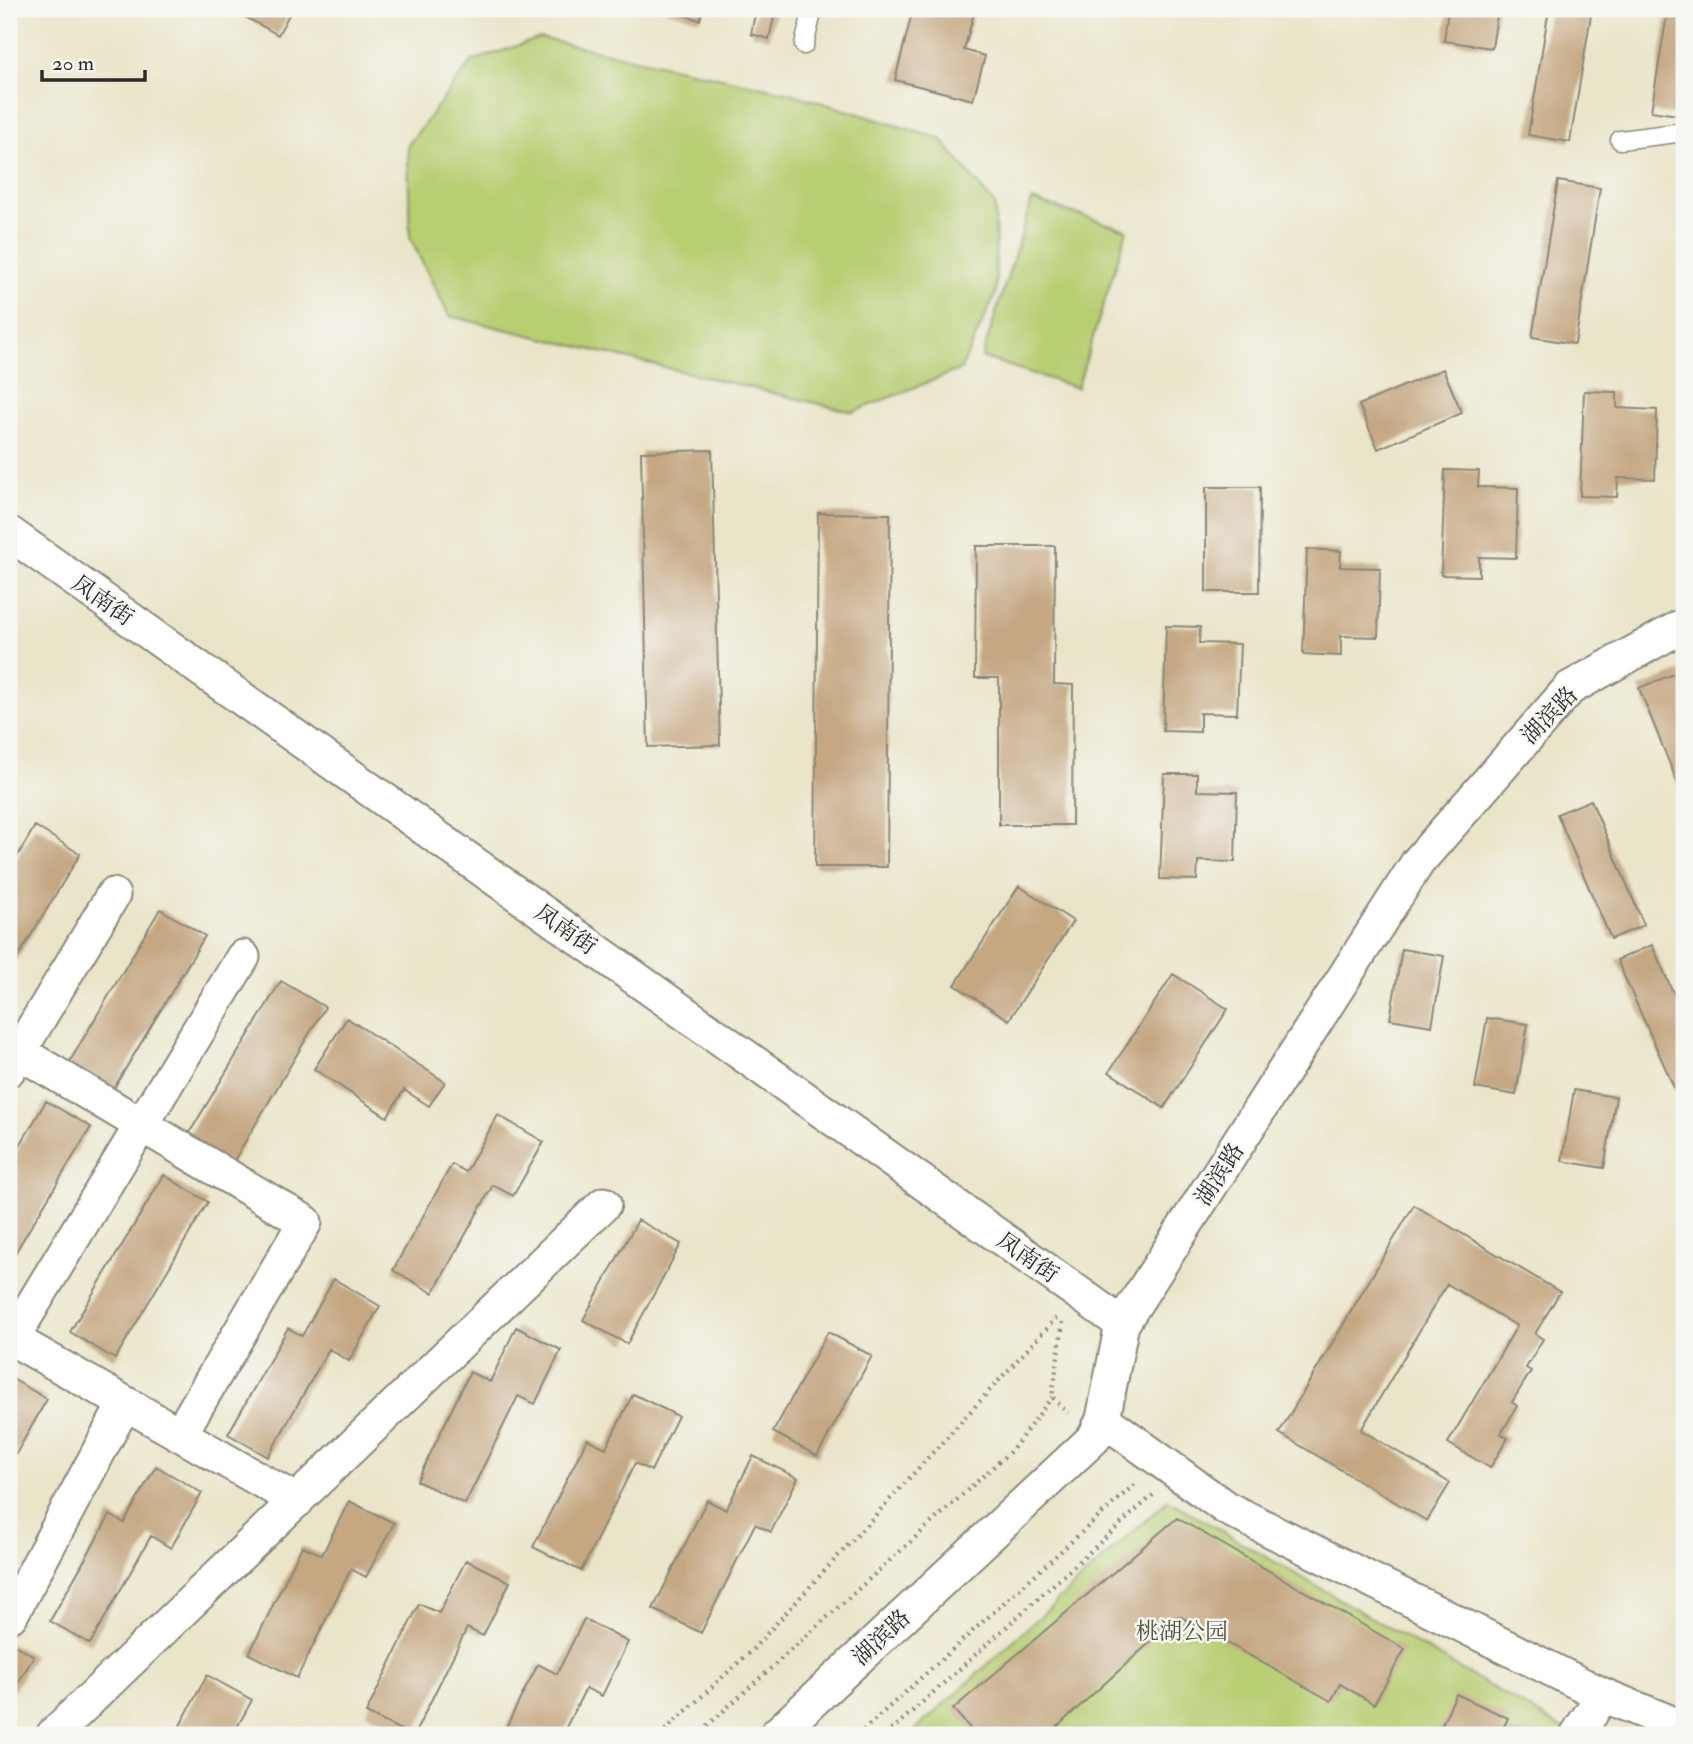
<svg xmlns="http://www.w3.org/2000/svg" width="1693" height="1744" font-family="'IM FELL Double Pica','Noto Serif SC',serif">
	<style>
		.green { fill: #b8ce73; stroke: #727c4f; stroke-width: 2 }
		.building { fill: #c5a782 }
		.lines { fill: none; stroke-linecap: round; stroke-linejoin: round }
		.lane-casing { stroke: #8a887a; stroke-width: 21 }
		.street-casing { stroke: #8a887a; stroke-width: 37 }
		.path { stroke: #8a887a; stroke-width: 4.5; stroke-dasharray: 2 5; stroke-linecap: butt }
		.lane { stroke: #fff; stroke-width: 18 }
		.street { stroke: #fff; stroke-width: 33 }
		.labels { text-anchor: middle; stroke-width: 5; stroke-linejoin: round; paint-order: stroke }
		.street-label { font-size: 23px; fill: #2b2b2b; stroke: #f6f6f2 }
		.park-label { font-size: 23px; fill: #4e543d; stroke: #f6f6f2 }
	</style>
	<rect width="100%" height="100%" fill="#f6f6f2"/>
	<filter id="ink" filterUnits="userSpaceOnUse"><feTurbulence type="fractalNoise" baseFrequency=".0143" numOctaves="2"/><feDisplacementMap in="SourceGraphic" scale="14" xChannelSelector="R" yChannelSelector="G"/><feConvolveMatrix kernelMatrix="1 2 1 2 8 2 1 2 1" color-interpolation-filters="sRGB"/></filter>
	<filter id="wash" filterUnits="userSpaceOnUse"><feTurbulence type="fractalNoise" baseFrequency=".00686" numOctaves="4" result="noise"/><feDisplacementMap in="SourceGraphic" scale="28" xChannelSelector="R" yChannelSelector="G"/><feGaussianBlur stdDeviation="1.57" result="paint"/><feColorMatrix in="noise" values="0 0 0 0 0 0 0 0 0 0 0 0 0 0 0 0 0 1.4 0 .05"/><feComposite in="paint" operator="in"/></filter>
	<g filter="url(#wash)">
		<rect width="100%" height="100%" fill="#eae5c9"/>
		<path class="green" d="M540,38L790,93L941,139L995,205L996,293L961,369L853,412L449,316L410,238L408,145L472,61Z
			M1032,200L1127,230L1077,388L982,357Z
			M1168,1500L1574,1735H910Z"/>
		<g id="blocks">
			<path class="building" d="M231,9H292L278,35Z
				M660,9H703L700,20Z
				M756,9H776L769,39L751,34Z
				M913,9H975L964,50L985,56L973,100L895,80Z
				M1448,9H1498L1492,48L1444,41Z
				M1549,9H1592L1570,142L1528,135Z
				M1668,9H1684V116L1651,111Z
				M1558,181L1600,188L1575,344L1532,337Z
				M1443,369L1462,413L1378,449L1359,405Z
				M1584,391L1617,392V408L1657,410L1655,479L1618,478L1617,497L1580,496Z
				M712,450L720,745L648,747L641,452Z
				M1445,470L1479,471L1478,487L1518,488L1516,558L1479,557V576L1441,575Z
				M1206,487H1260L1259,592H1206Z
				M818,513L890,514L887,867H815Z
				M976,546H1055L1054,684L1073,685L1072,825H999V678H975Z
				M1307,549L1341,551L1340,567L1380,568L1378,637L1341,636V656L1303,654Z
				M1166,626L1200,627L1199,643L1240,644L1237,714L1200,713V732L1163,731Z
				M1683,670L1684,673V799L1639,688Z
				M1164,774H1197V791L1237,792L1235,862L1198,861L1197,880L1160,879Z
				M1591,800L1644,925L1611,939L1557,814Z
				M35,826L80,854L9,972V871Z
				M1019,886L1073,921L1009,1020L955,985Z
				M160,909L205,936L111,1093L67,1066Z
				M1652,945L1684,1017V1091L1677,1094L1617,960Z
				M1402,949L1444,956L1432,1026L1390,1019Z
				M1173,974L1228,1009L1164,1108L1109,1072Z
				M281,981L325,1007L232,1164L187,1137Z
				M347,1018L445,1082L429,1106L404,1090L387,1117L314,1069Z
				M1487,1018L1528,1024L1516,1095L1475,1088Z
				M1574,1090L1616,1097L1604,1168L1562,1161Z
				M46,1101L91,1127L9,1263V1164Z
				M498,1115L544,1142L513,1196L493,1185L433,1293L393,1270L452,1164L466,1172Z
				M164,1175L208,1202L115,1359L70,1332Z
				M1414,1205L1560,1292L1535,1334L1543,1339L1526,1368L1531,1371L1512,1402L1517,1406L1501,1434L1508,1438L1490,1468L1448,1443L1517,1326L1447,1284L1361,1430L1450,1483L1427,1521L1279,1433Z
				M638,1220L681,1244L627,1344L583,1320Z
				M334,1279L380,1306L349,1361L329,1349L268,1457L228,1434L288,1328L302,1336Z
				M516,1327L561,1350L535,1404L518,1396L465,1504L417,1481L470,1372L490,1382Z
				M828,1332L872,1356L817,1456L773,1432Z
				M9,1377L47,1399L16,1454L9,1450Z
				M633,1394L678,1416L651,1471L635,1463L581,1571L533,1547L587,1439L606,1448Z
				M753,1456L798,1478L771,1532L755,1524L701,1633L653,1609L707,1500L726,1510Z
				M156,1466L202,1493L171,1548L151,1536L90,1644L50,1621L110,1515L124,1523Z
				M349,1501L394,1523L366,1577L351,1569L297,1678L249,1654L302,1546L322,1555Z
				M1177,1518L1405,1649L1374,1704L1340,1684L1331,1701L1179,1616L1048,1735H976L953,1709Z
				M466,1560L510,1582L483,1636L467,1628L414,1735H411L366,1713L419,1604L439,1613Z
				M584,1619L628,1642L602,1696L586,1688L562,1735H502L538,1664L557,1674Z
				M9,1642L34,1656L9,1699Z
				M207,1675L252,1700L233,1735H175Z
				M1456,1694L1508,1718L1500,1735H1437Z"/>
		</g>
	</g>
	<g filter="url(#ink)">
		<use href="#blocks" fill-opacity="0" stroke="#8a887a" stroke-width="2"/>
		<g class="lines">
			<g class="lane-casing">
				<path id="lane" d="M804,45L813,9
					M1620,140L1684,132"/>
			</g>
			<g class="street-casing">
				<path id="street" d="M9,533L1122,1324
					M19,1052L113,895
					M9,1069L19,1052L305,1222L180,1434
					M9,1337L297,1501
					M12,1339L243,957
					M1103,1419L1226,1508L1603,1695L1684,1728
					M9,1614L11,1615L125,1403
					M53,1735L604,1204
					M776,1735L1094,1438L1103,1419L1122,1324L1418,862L1570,688L1684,625
					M1577,1735L1603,1695"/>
			</g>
			<path class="path" d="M1063,1322L1052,1397L1068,1413
				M660,1735L752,1650L1056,1318
				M697,1735L1013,1449L1052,1397
				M858,1735L1135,1484
				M886,1735L1153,1495"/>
			<use href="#lane" class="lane"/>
			<use href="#street" class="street"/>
		</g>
	</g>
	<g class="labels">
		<g class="street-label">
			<text transform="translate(103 600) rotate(35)" y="8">凤南街</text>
			<text transform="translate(1549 715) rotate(-46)" y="8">湖滨路</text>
			<text transform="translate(566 929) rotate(35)" y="8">凤南街</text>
			<text transform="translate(1219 1174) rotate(-57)" y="8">湖滨路</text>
			<text transform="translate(1028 1257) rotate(35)" y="8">凤南街</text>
			<text transform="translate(881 1637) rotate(-43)" y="8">湖滨路</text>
		</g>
		<g class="park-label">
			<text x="1182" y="1639">桃湖公园</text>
		</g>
	</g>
	<rect width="1693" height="1744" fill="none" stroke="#f6f6f2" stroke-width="35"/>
	<path d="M42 70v10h103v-10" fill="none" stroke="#2b2b2b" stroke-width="3.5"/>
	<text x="52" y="70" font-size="21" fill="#2b2b2b" stroke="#f6f6f2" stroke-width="5" paint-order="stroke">20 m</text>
</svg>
